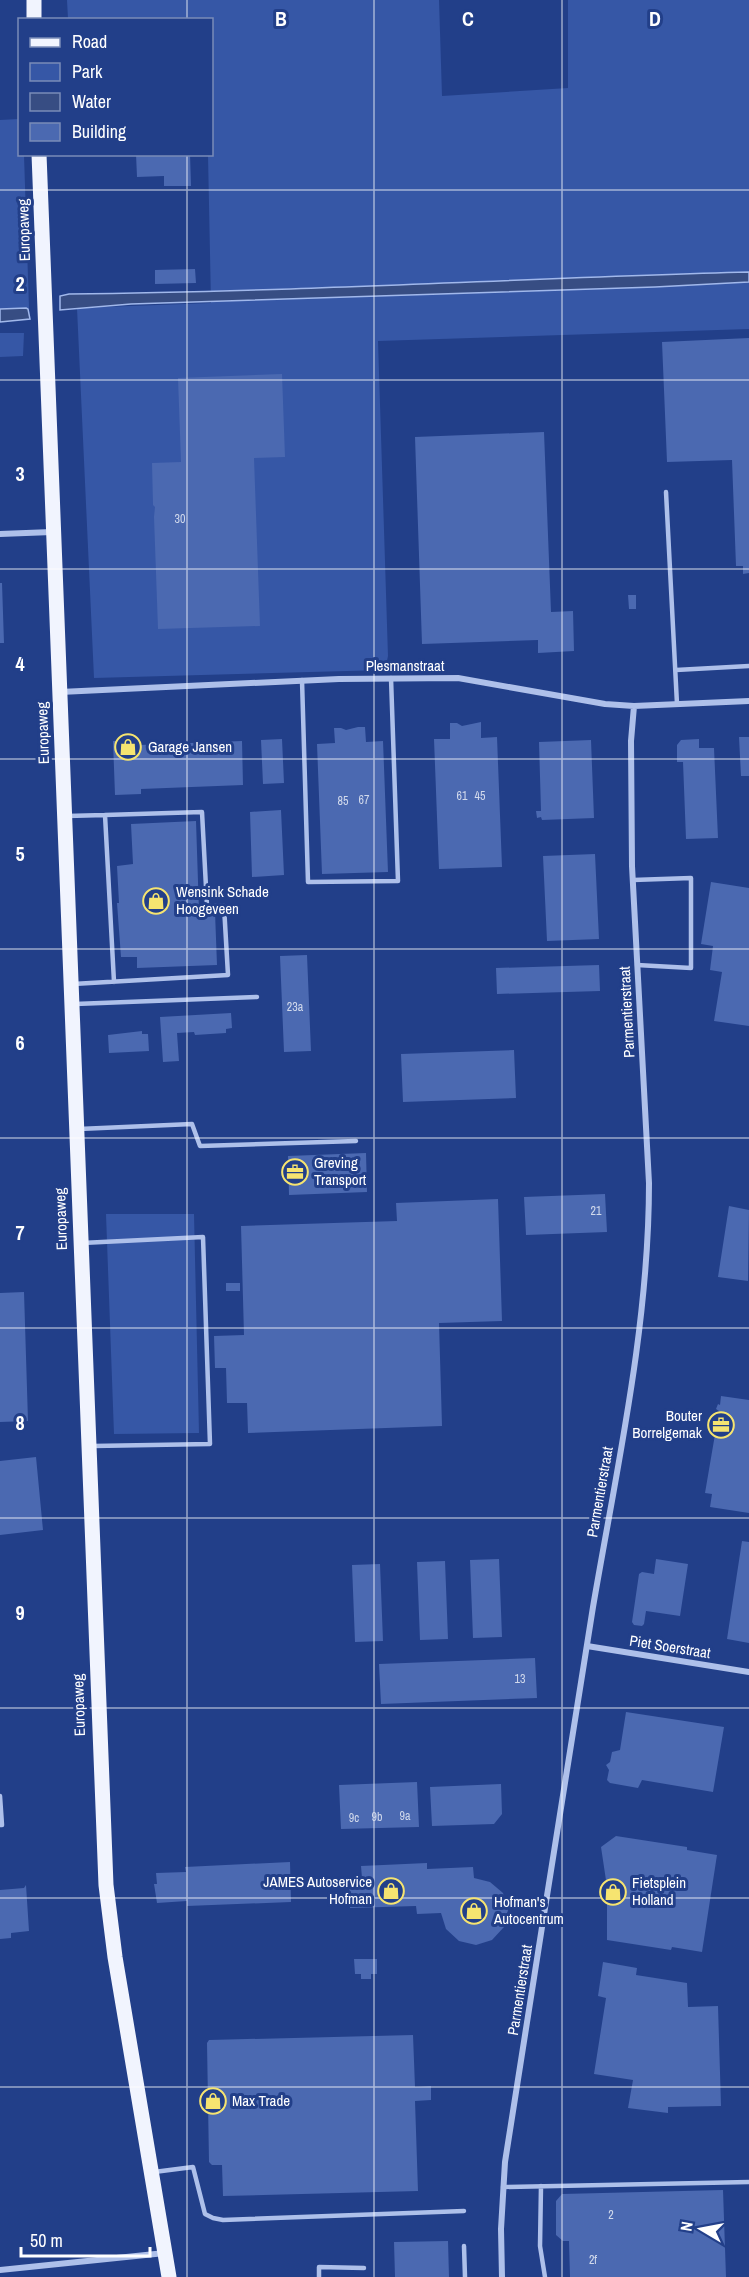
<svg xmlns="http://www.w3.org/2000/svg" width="749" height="2277" font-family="'Archivo Narrow',sans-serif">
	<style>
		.green { fill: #3657a6 }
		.water { fill: #374d83; stroke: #a1b8eb; stroke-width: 1.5 }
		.building { fill: #4b69b1 }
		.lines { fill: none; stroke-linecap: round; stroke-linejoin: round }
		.service { stroke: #aec0ea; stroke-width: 4.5 }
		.minor { stroke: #aec0ea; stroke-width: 6 }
		.primary { stroke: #f1f4fe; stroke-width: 15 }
		.grid { fill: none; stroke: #fff; stroke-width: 1.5; stroke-opacity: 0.55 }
		.labels { text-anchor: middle; stroke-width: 6; stroke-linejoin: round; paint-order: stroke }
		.number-label { font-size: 12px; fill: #d2daec }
		.street-label { font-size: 15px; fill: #fff; stroke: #223f89 }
		.poi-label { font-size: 15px; fill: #fff; stroke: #223f89; text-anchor: start }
		.grid-label { font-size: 20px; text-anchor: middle; font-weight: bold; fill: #fff; stroke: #223f89; stroke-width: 6; stroke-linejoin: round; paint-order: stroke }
	</style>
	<rect width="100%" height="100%" fill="#223f89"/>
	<path class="green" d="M67,0H439L442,96L568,88V0H749V329L378,341L388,656L385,670L94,678L77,308L211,303L208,155L212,154V20L68,19Z
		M19,119L20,154L24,155L29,308L0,309V120Z
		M0,333H24L23,356L0,357Z
		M106,1214H194L199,1433L114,1434Z"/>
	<path class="water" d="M749,272V282L655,287L131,304L60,310V296L69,294C296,292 522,278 749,272Z
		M26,308L28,309L30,319L0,322V309Z"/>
	<path class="building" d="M136,154H190L191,186H164V176L137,177Z
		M195,269L196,283L155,284V270Z
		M749,338V573L743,574V566H736L732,460L667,462L662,342Z
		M282,374L285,457L254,458L260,626L158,629L154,517L155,507L153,505L152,463L181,462L178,378Z
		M544,432L551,612L573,611L574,651L538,653V640L422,644L415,437Z
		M0,583H2L4,643H0Z
		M628,595H636V609H629Z
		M481,722V738L497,737L502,867L439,869L434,739H450V723H457L462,726Z
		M358,727H365L366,742L383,741L388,872L322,874L317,744L335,743L334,728H341L346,730Z
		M739,737H749V776H741Z
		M282,739L284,783L263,784L261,740Z
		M699,739V748H714L718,838L686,839L683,762H677V745L681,740Z
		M139,740V745L242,741L243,785L141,789V794L115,795L113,741Z
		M591,740L594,818L542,820L541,817L537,818L536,811H541L539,742Z
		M281,810L284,875L252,877L250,812Z
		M196,821L199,912H215L217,965L137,968V957H121L117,903H119L117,866L133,864L131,824Z
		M595,854L599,939L547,941L543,856Z
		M711,882L749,888V1026L714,1021L722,972L710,970L713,946L701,944Z
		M307,955L311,1051L284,1052L280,956Z
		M599,965L600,991L497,994L496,968Z
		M231,1013L232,1028L226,1029V1033L195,1035L194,1032L177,1033L179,1061L163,1062L160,1017Z
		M142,1031V1034H148L149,1051L109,1053L108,1035Z
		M514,1050L516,1098L403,1102L401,1054Z
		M366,1153L367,1192L289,1195L288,1156Z
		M605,1194L607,1232L526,1235L524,1197Z
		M498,1199L502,1321L439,1323L442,1426L248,1433L247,1403H227L226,1368H215L214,1336L244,1335L241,1226L397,1221L396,1203Z
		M729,1206L749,1210L748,1281L718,1277Z
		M226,1283H240V1291H226Z
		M24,1292L28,1421L0,1422V1293Z
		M721,1396L749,1400V1513L710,1507L712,1494L705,1493L719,1411L716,1409L718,1404L720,1405Z
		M36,1457L43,1530L0,1535V1461Z
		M742,1541L749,1542V1643L727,1639Z
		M499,1559L502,1637L473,1638L470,1560Z
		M656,1559L688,1564L680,1616L646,1611L644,1624L642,1626L634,1625L632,1622L639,1574L642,1572L654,1574Z
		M445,1561L448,1639L420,1640L417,1562Z
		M380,1564L383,1641L355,1642L352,1565Z
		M535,1658L537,1698L381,1704L379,1664Z
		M626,1712L724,1727L713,1792L642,1780L638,1788L610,1783L607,1780L609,1770L606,1765L610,1762L612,1752L620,1750Z
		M417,1782L419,1827L341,1829L339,1785Z
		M501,1784L502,1814L494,1824L432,1826L430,1787Z
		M616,1836L687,1847V1850L717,1855L702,1952L672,1947L671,1950L607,1940V1887L601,1847Z
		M290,1862L291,1902L187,1906V1901L157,1903L154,1884H157L156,1873L186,1872L185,1867Z
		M427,1863V1869L473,1867L474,1878L490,1882L503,1893L508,1910L504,1927L492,1940L476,1945L459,1941L446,1929L441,1913L417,1914L416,1906L350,1908L349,1878H362L361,1866Z
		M26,1885L29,1931L11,1933V1938L0,1939V1890L24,1888Z
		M354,1959H377V1974H371V1979H361V1974H355Z
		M603,1962L637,1968L636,1975L687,1983L688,2007L718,2006L721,2106L668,2107V2113L628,2108L633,2080L594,2074L606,1998L598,1996Z
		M413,2035L415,2087L431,2086V2100L415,2101L418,2191L223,2196L222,2165H212L209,2162L207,2043L209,2040Z
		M723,2190L726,2277H570L569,2241H563L556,2235V2201L562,2194Z
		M448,2241L449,2277H395L394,2242Z"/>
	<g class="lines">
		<path class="service" d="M666,492L677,704
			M676,670L749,666
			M302,680L308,882L398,881L391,678
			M67,816L105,815L114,982
			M633,880L691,878V968L637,965
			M73,984L228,975L224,906H207L202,812L105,815
			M75,1004L257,997
			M79,1129L192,1124L200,1146L356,1141
			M82,1243L203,1237L210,1444L93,1446
			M0,1796L2,1825H0
			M154,2172L193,2167L205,2214L213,2218L223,2220L464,2211
			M541,2186L540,2246L545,2277
			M503,2187L749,2182
			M464,2246L465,2277
			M319,2277V2267L364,2268"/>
		<path class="minor" d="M0,534L52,532
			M60,692L339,679L458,678L605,704L634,706L749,701
			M587,1646L749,1672
			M0,2270L165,2253
			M502,2277L501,2229L505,2162C535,1977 562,1792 593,1607C617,1467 649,1325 649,1183L632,866L631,741L634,706"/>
		<path class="primary" d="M34,0V20
			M39,154L106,1885L115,1957L169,2277"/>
	</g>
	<path class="grid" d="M187,0V20M374,0V2277M562,0V2277M187,154V2277M0,190H749M0,380H749M0,569H749M0,759H749M0,949H749M0,1138H749M0,1328H749M0,1518H749M0,1708H749M0,1898H749M0,2087H749"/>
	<defs>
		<g id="shop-ring" transform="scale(1.35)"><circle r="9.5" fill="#223f89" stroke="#f6e470" stroke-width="1.5"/><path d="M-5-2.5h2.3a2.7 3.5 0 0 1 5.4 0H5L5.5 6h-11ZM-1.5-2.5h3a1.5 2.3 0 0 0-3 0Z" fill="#f6e470"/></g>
		<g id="office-ring" transform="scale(1.35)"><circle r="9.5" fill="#223f89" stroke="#f6e470" stroke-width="1.5"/><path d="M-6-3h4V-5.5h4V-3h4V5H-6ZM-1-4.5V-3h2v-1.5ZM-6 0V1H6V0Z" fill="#f6e470"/></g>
	</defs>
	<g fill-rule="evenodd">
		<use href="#shop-ring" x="128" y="747"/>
		<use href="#shop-ring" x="156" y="901"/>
		<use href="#office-ring" x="295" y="1172"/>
		<use href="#office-ring" x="721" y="1425"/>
		<use href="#shop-ring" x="391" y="1891"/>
		<use href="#shop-ring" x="613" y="1892"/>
		<use href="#shop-ring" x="474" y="1911"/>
		<use href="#shop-ring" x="213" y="2101"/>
	</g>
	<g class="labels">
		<g class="number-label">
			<text x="180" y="523">30</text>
			<text x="462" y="800">61</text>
			<text x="480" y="800">45</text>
			<text x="364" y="804">67</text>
			<text x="343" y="805">85</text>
			<text x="295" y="1011">23a</text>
			<text x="596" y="1215">21</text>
			<text x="520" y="1683">13</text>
			<text x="405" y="1820">9a</text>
			<text x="377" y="1821">9b</text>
			<text x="354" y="1822">9c</text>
			<text x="611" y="2219">2</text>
			<text x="593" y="2264">2f</text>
		</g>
		<g class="street-label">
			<text transform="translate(24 230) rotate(-92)" y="5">Europaweg</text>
			<text x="405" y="671">Plesmanstraat</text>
			<text transform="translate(43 733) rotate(-92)" y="5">Europaweg</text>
			<text transform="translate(627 1012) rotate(-93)" y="5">Parmentierstraat</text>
			<text transform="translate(61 1219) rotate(-92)" y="5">Europaweg</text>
			<text transform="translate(600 1492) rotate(-80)" y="5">Parmentierstraat</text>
			<text transform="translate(670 1647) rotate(9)" y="5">Piet Soerstraat</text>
			<text transform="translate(79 1705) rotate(-92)" y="5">Europaweg</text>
			<text transform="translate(520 1990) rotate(-81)" y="5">Parmentierstraat</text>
		</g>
		<g class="poi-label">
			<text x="148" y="752">Garage Jansen</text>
			<text x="176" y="897">Wensink Schade<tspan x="176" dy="17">Hoogeveen</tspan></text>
			<text x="314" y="1168">Greving<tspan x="314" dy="17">Transport</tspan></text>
			<text x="702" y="1421" text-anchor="end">Bouter<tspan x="702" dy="17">Borrelgemak</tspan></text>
			<text x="372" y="1887" text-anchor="end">JAMES Autoservice<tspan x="372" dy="17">Hofman</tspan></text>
			<text x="632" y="1888">Fietsplein<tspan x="632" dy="17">Holland</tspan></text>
			<text x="494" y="1907">Hofman's<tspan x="494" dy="17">Autocentrum</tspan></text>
			<text x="232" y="2106">Max Trade</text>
		</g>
	</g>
	<g class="grid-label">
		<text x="281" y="26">B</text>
		<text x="468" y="26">C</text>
		<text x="655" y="26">D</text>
		<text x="20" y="291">2</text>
		<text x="20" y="481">3</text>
		<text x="20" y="671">4</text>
		<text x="20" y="861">5</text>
		<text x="20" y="1050">6</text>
		<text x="20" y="1240">7</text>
		<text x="20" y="1430">8</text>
		<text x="20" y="1620">9</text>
	</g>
	<rect x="18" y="18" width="195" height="138" fill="#223f89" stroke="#7a8cb8" stroke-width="1.5"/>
	<rect x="30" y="38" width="30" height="9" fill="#f1f4fe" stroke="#7a8cb8" stroke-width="1.5"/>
	<text x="72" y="48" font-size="18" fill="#ffffff">Road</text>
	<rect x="30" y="63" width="30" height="18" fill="#3657a6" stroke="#7a8cb8" stroke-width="1.5"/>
	<text x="72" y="78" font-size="18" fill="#ffffff">Park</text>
	<rect x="30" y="93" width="30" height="18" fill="#374d83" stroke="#7a8cb8" stroke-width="1.5"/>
	<text x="72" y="108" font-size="18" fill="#ffffff">Water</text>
	<rect x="30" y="123" width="30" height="18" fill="#4b69b1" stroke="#7a8cb8" stroke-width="1.5"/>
	<text x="72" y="138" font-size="18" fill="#ffffff">Building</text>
	<g transform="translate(701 2229) rotate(280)" stroke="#223f89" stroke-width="4.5" paint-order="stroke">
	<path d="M0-4.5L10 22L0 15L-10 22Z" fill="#ffffff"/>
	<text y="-9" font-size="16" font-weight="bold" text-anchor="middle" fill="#ffffff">N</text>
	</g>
	<path d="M21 2247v9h129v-9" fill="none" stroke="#ffffff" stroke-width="3"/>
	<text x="30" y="2247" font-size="18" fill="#ffffff" stroke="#223f89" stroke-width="4.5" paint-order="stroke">50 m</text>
</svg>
